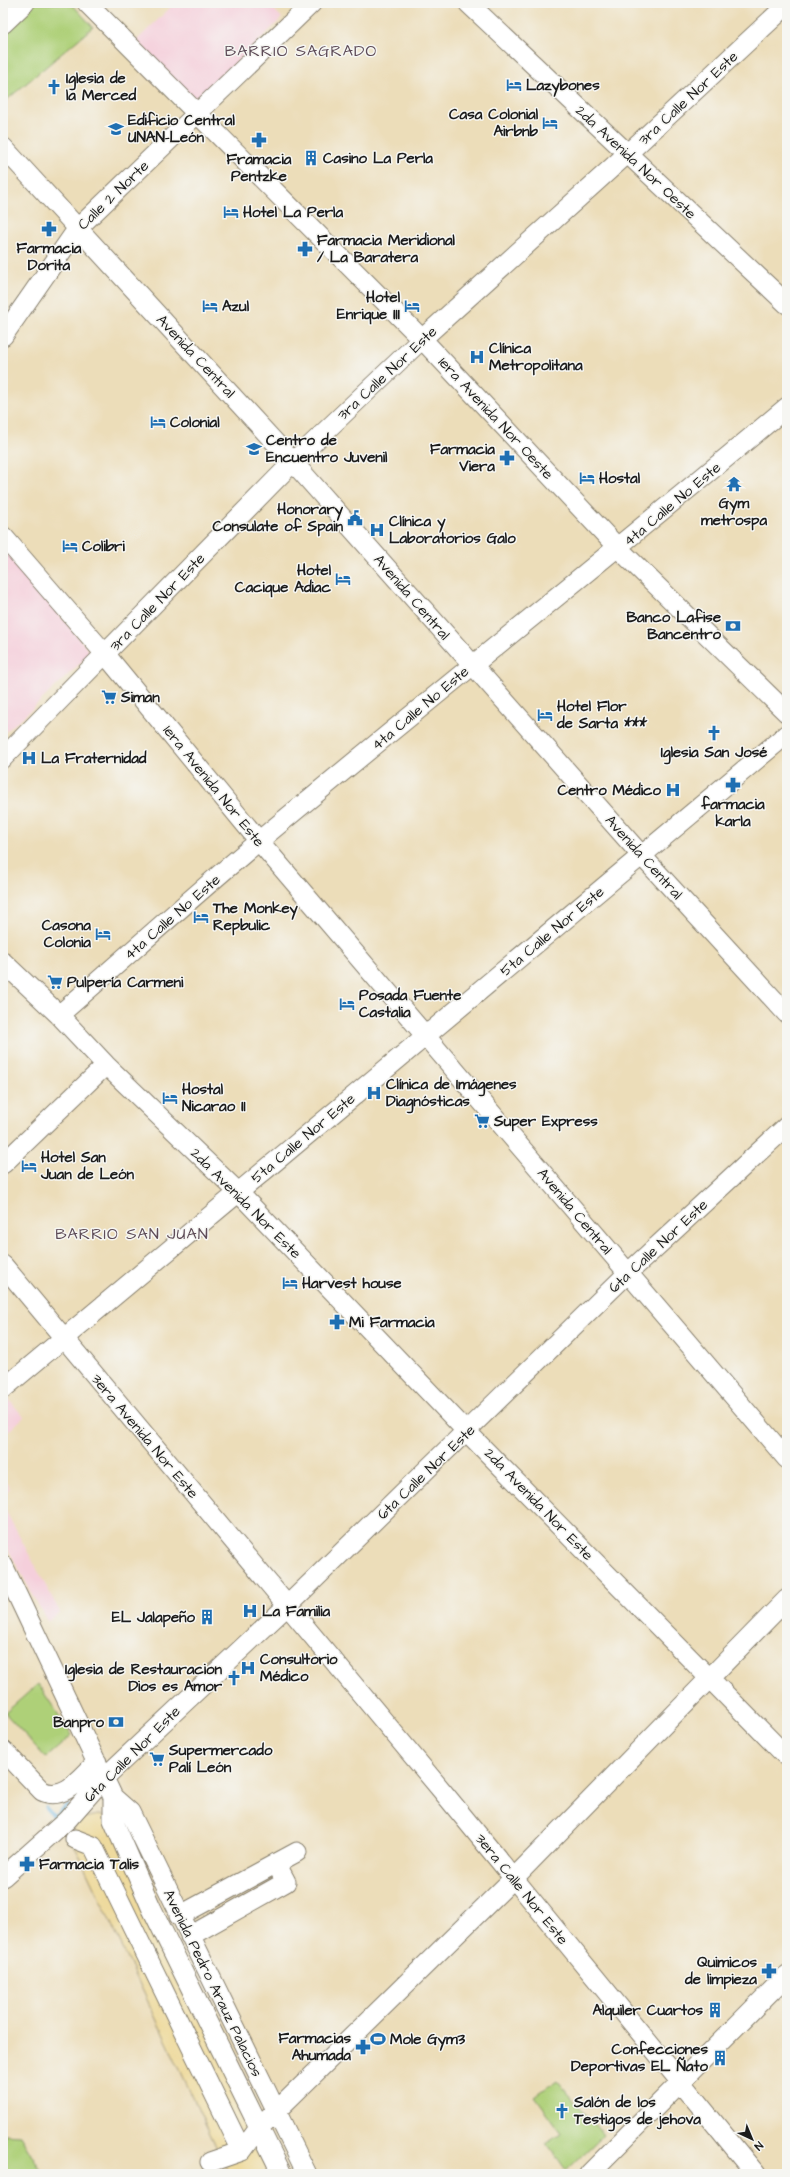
<svg xmlns="http://www.w3.org/2000/svg" width="790" height="2177" font-family="'Architects Daughter',sans-serif">
	<style>
		.built { fill: #f5cfdb }
		.green { fill: #aed078; stroke: #65764a }
		.sand { fill: #eeda9e; stroke: #857b5d }
		.lines { fill: none; stroke-linecap: round; stroke-linejoin: round }
		.stream { stroke: #62afdc; stroke-width: 4 }
		.minor-casing { stroke: #847c6a; stroke-width: 21 }
		.minor { stroke: #fff; stroke-width: 19 }
		.labels { text-anchor: middle; stroke-width: 3; stroke-linejoin: round; paint-order: stroke }
		.poi-label { font-size: 15px; font-weight: bold; fill: #1c1c1c; stroke: #f6f6f2; text-anchor: start }
		.street-label { font-size: 15px; fill: #1c1c1c; stroke: #f6f6f2 }
		.neighbourhood-label { font-size: 16px; letter-spacing: 1px; fill: #5e4c58; stroke: #f6f6f2 }
	</style>
	<rect width="100%" height="100%" fill="#f6f6f2"/>
	<filter id="ink" filterUnits="userSpaceOnUse"><feTurbulence type="fractalNoise" baseFrequency=".025" numOctaves="2"/><feDisplacementMap in="SourceGraphic" scale="8" xChannelSelector="R" yChannelSelector="G"/><feConvolveMatrix kernelMatrix="1 2 1 2 8 2 1 2 1" color-interpolation-filters="sRGB"/></filter>
	<filter id="wash" filterUnits="userSpaceOnUse"><feTurbulence type="fractalNoise" baseFrequency=".012" numOctaves="4" result="noise"/><feDisplacementMap in="SourceGraphic" scale="16" xChannelSelector="R" yChannelSelector="G"/><feGaussianBlur stdDeviation="0.9" result="paint"/><feColorMatrix in="noise" values="0 0 0 0 0 0 0 0 0 0 0 0 0 0 0 0 0 1.4 0 .05"/><feComposite in="paint" operator="in"/></filter>
	<g filter="url(#wash)">
		<rect width="100%" height="100%" fill="#ecddb9"/>
		<path class="built" d="M175,3H268L282,18L196,103L136,41Z
			M3,546L91,653L32,709L3,734Z
			M5,1395L24,1417L3,1436V1397Z
			M3,1479L10,1488L3,1499Z
			M3,1506L60,1612L47,1621L3,1540Z"/>
		<path class="green" d="M29,3H71L93,27L3,103V30Z
			M38,1684L72,1735L46,1758L5,1713Z
			M557,2080L603,2135L566,2171L546,2143L562,2133L535,2096Z
			M3,2134L20,2135L43,2174H3Z"/>
		<path class="sand" d="M99,1815L113,1820L284,2174H229L70,1836C74,1820 84,1817 99,1815Z"/>
		<g class="lines">
			<path class="stream" d="M46,1808L57,1820
				M55,1818L68,1805"/>
		</g>
	</g>
	<g filter="url(#ink)">
		<g class="lines">
			<g class="minor-casing">
				<path id="minor" d="M87,3L422,339L618,548L787,713
					M468,3L787,304
					M3,24L25,3
					M3,147L293,462L642,856L787,1014
					M3,336L78,228L312,3
					M3,536L106,655L259,841L787,1459
					M3,758L293,462L422,339L627,154L787,5
					M3,962L59,1015L106,1065L238,1192L472,1437L787,1757
					M59,1015C126,957 192,897 260,840C435,694 613,553 787,407
					M3,1164L106,1065
					M3,1265L443,1792L756,2174
					M3,1389L787,734
					M3,1565L113,1797V1820L151,1907L282,2174
					M3,1750L42,1791C64,1802 82,1776 97,1762
					M113,1797L130,1812L307,2174
					M75,1839L93,1846L242,2151
					M3,1877L67,1820L104,1778L288,1605L628,1273L787,1126
					M179,1916L297,1852
					M190,1936L286,1882L276,1863
					M210,2162L242,2151L259,2128L513,1879L787,1599
					M589,2174L787,1975"/>
			</g>
			<use href="#minor" class="minor"/>
		</g>
	</g>
	<defs>
		<g id="hotel-bare" transform="scale(1.2)"><path d="M-6-4.5h1.5V1H6V5H4.5V3h-9V5H-6ZM-4 0a1.8 1.8 0 1 1 3.6 0ZM.5 0V-2.5h3Q6-2.5 6 0Z" fill="#1f6fb2" stroke="#f6f6f2" stroke-width="2.5" paint-order="stroke"/></g>
		<g id="church-bare" transform="scale(1.2)"><path d="M-1.2-6h2.4v3.5h3.3v2.4h-3.3V6h-2.4V-.1h-3.3v-2.4h3.3Z" fill="#1f6fb2" stroke="#f6f6f2" stroke-width="2.5" paint-order="stroke"/></g>
		<g id="university-bare" transform="scale(1.2)"><path d="M0-5L7-2L0 1L-7-2ZM-4 1L0 2.5L4 1V4Q0 6-4 4Z" fill="#1f6fb2" stroke="#f6f6f2" stroke-width="2.5" paint-order="stroke"/></g>
		<g id="pharmacy-bare" transform="scale(1.2)"><path d="M-2-6h4v4h4v4h-4v4h-4v-4h-4v-4h4Z" fill="#1f6fb2" stroke="#f6f6f2" stroke-width="2.5" paint-order="stroke"/></g>
		<g id="building-bare" transform="scale(1.2)"><path d="M-4-6H4V6H1V3H-1V6H-4ZM-2.5-4.3h1.7v1.8h-1.7ZM.8-4.3h1.7v1.8H.8ZM-2.5-1h1.7V.8h-1.7ZM.8-1h1.7V.8H.8Z" fill="#1f6fb2" stroke="#f6f6f2" stroke-width="2.5" paint-order="stroke"/></g>
		<g id="hospital-bare" transform="scale(1.2)"><path d="M-5-5h3v3.5h4V-5h3V5h-3V1.5h-4V5h-3Z" fill="#1f6fb2" stroke="#f6f6f2" stroke-width="2.5" paint-order="stroke"/></g>
		<g id="school-bare" transform="scale(1.2)"><path d="M0-5L7-2L0 1L-7-2ZM-4 1L0 2.5L4 1V4Q0 6-4 4Z" fill="#1f6fb2" stroke="#f6f6f2" stroke-width="2.5" paint-order="stroke"/></g>
		<g id="temple-bare" transform="scale(1.2)"><path d="M0-6L5-2H3V0L6.5 2.5H4V6H1.5V3h-3V6H-4V2.5H-6.5L-3 0V-2H-5Z" fill="#1f6fb2" stroke="#f6f6f2" stroke-width="2.5" paint-order="stroke"/></g>
		<g id="civic-bare" transform="scale(1.2)"><path d="M-.6-6.5H3V-4.5H.6V-3L4-1V1h2V6H-6V1h2V-1L-.6-3ZM-1.2 2.5V6h2.4V2.5Z" fill="#1f6fb2" stroke="#f6f6f2" stroke-width="2.5" paint-order="stroke"/></g>
		<g id="bank-bare" transform="scale(1.2)"><path d="M-6-4H6V4H-6ZM0-2.3a2.3 2.3 0 1 0 0 4.6a2.3 2.3 0 1 0 0-4.6Z" fill="#1f6fb2" stroke="#f6f6f2" stroke-width="2.5" paint-order="stroke"/></g>
		<g id="supermarket-bare" transform="scale(1.2)"><path d="M-6-5.5h2.5l.6 2H6L4.5 2H-2.5L-4.4-4H-6ZM-1.5 3.2a1.3 1.3 0 1 0 .1 0ZM3 3.2a1.3 1.3 0 1 0 .1 0Z" fill="#1f6fb2" stroke="#f6f6f2" stroke-width="2.5" paint-order="stroke"/></g>
		<g id="stadium-bare" transform="scale(1.2)"><path d="M0-5a6.5 5 0 1 0 0 10a6.5 5 0 1 0 0-10ZM-3.5-1.8h7v3.6h-7Z" fill="#1f6fb2" stroke="#f6f6f2" stroke-width="2.5" paint-order="stroke"/></g>
	</defs>
	<g fill-rule="evenodd">
		<use href="#hotel-bare" x="514" y="85"/>
		<use href="#church-bare" x="54" y="87"/>
		<use href="#hotel-bare" x="550" y="123"/>
		<use href="#university-bare" x="116" y="129"/>
		<use href="#pharmacy-bare" x="259" y="140"/>
		<use href="#building-bare" x="311" y="158"/>
		<use href="#hotel-bare" x="231" y="212"/>
		<use href="#pharmacy-bare" x="49" y="229"/>
		<use href="#pharmacy-bare" x="305" y="249"/>
		<use href="#hotel-bare" x="210" y="306"/>
		<use href="#hotel-bare" x="412" y="306"/>
		<use href="#hospital-bare" x="477" y="357"/>
		<use href="#hotel-bare" x="158" y="422"/>
		<use href="#school-bare" x="254" y="449"/>
		<use href="#pharmacy-bare" x="507" y="458"/>
		<use href="#hotel-bare" x="587" y="478"/>
		<use href="#temple-bare" x="734" y="484"/>
		<use href="#civic-bare" x="355" y="518"/>
		<use href="#hospital-bare" x="377" y="530"/>
		<use href="#hotel-bare" x="70" y="546"/>
		<use href="#hotel-bare" x="343" y="579"/>
		<use href="#bank-bare" x="733" y="626"/>
		<use href="#supermarket-bare" x="109" y="697"/>
		<use href="#hotel-bare" x="545" y="715"/>
		<use href="#church-bare" x="714" y="733"/>
		<use href="#hospital-bare" x="29" y="758"/>
		<use href="#pharmacy-bare" x="733" y="785"/>
		<use href="#hospital-bare" x="673" y="790"/>
		<use href="#hotel-bare" x="201" y="917"/>
		<use href="#hotel-bare" x="103" y="934"/>
		<use href="#supermarket-bare" x="55" y="982"/>
		<use href="#hotel-bare" x="347" y="1004"/>
		<use href="#hospital-bare" x="374" y="1093"/>
		<use href="#hotel-bare" x="170" y="1098"/>
		<use href="#supermarket-bare" x="482" y="1121"/>
		<use href="#hotel-bare" x="29" y="1166"/>
		<use href="#hotel-bare" x="290" y="1283"/>
		<use href="#pharmacy-bare" x="337" y="1322"/>
		<use href="#hospital-bare" x="250" y="1611"/>
		<use href="#building-bare" x="207" y="1617"/>
		<use href="#hospital-bare" x="248" y="1668"/>
		<use href="#church-bare" x="234" y="1678"/>
		<use href="#bank-bare" x="116" y="1722"/>
		<use href="#supermarket-bare" x="157" y="1759"/>
		<use href="#pharmacy-bare" x="27" y="1864"/>
		<use href="#pharmacy-bare" x="769" y="1971"/>
		<use href="#building-bare" x="715" y="2010"/>
		<use href="#stadium-bare" x="378" y="2039"/>
		<use href="#pharmacy-bare" x="363" y="2047"/>
		<use href="#building-bare" x="720" y="2058"/>
		<use href="#church-bare" x="562" y="2111"/>
	</g>
	<g class="labels">
		<g class="poi-label">
			<text x="66" y="83">Iglesia de<tspan x="66" dy="17">la Merced</tspan></text>
			<text x="526" y="90">Lazybones</text>
			<text x="538" y="119" text-anchor="end">Casa Colonial<tspan x="538" dy="17">Airbnb</tspan></text>
			<text x="128" y="125">Edificio Central<tspan x="128" dy="17">UNAN-León</tspan></text>
			<text x="323" y="163">Casino La Perla</text>
			<text x="259" y="164" text-anchor="middle">Framacia<tspan x="259" dy="17">Pentzke</tspan></text>
			<text x="243" y="217">Hotel La Perla</text>
			<text x="317" y="245">Farmacia Meridional<tspan x="317" dy="17">/ La Baratera</tspan></text>
			<text x="49" y="253" text-anchor="middle">Farmacia<tspan x="49" dy="17">Dorita</tspan></text>
			<text x="400" y="302" text-anchor="end">Hotel<tspan x="400" dy="17">Enrique III</tspan></text>
			<text x="222" y="311">Azul</text>
			<text x="489" y="353">Clínica<tspan x="489" dy="17">Metropolitana</tspan></text>
			<text x="170" y="427">Colonial</text>
			<text x="266" y="445">Centro de<tspan x="266" dy="17">Encuentro Juvenil</tspan></text>
			<text x="495" y="454" text-anchor="end">Farmacia<tspan x="495" dy="17">Viera</tspan></text>
			<text x="599" y="483">Hostal</text>
			<text x="734" y="508" text-anchor="middle">Gym<tspan x="734" dy="17">metrospa</tspan></text>
			<text x="343" y="514" text-anchor="end">Honorary<tspan x="343" dy="17">Consulate of Spain</tspan></text>
			<text x="389" y="526">Clínica y<tspan x="389" dy="17">Laboratorios Galo</tspan></text>
			<text x="82" y="551">Colibri</text>
			<text x="331" y="575" text-anchor="end">Hotel<tspan x="331" dy="17">Cacique Adiac</tspan></text>
			<text x="721" y="622" text-anchor="end">Banco Lafise<tspan x="721" dy="17">Bancentro</tspan></text>
			<text x="121" y="702">Siman</text>
			<text x="557" y="711">Hotel Flor<tspan x="557" dy="17">de Sarta ***</tspan></text>
			<text x="714" y="757" text-anchor="middle">Iglesia San José</text>
			<text x="41" y="763">La Fraternidad</text>
			<text x="661" y="795" text-anchor="end">Centro Médico</text>
			<text x="733" y="809" text-anchor="middle">farmacia<tspan x="733" dy="17">karla</tspan></text>
			<text x="213" y="913">The Monkey<tspan x="213" dy="17">Repbulic</tspan></text>
			<text x="91" y="930" text-anchor="end">Casona<tspan x="91" dy="17">Colonia</tspan></text>
			<text x="67" y="987">Pulpería Carmeni</text>
			<text x="359" y="1000">Posada Fuente<tspan x="359" dy="17">Castalia</tspan></text>
			<text x="386" y="1089">Clínica de Imágenes<tspan x="386" dy="17">Diagnósticas</tspan></text>
			<text x="182" y="1094">Hostal<tspan x="182" dy="17">Nicarao II</tspan></text>
			<text x="494" y="1126">Super Express</text>
			<text x="41" y="1162">Hotel San<tspan x="41" dy="17">Juan de León</tspan></text>
			<text x="302" y="1288">Harvest house</text>
			<text x="349" y="1327">Mi Farmacia</text>
			<text x="262" y="1616">La Familia</text>
			<text x="195" y="1622" text-anchor="end">EL Jalapeño</text>
			<text x="260" y="1664">Consultorio<tspan x="260" dy="17">Médico</tspan></text>
			<text x="222" y="1674" text-anchor="end">Iglesia de Restauracion<tspan x="222" dy="17">Dios es Amor</tspan></text>
			<text x="104" y="1727" text-anchor="end">Banpro</text>
			<text x="169" y="1755">Supermercado<tspan x="169" dy="17">Palí León</tspan></text>
			<text x="39" y="1869">Farmacia Talis</text>
			<text x="757" y="1967" text-anchor="end">Quimicos<tspan x="757" dy="17">de limpieza</tspan></text>
			<text x="703" y="2015" text-anchor="end">Alquiler Cuartos</text>
			<text x="351" y="2043" text-anchor="end">Farmacias<tspan x="351" dy="17">Ahumada</tspan></text>
			<text x="390" y="2044">Mole Gym3</text>
			<text x="708" y="2054" text-anchor="end">Confecciones<tspan x="708" dy="17">Deportivas EL Ñato</tspan></text>
			<text x="574" y="2107">Salón de los<tspan x="574" dy="17">Testigos de jehova</tspan></text>
		</g>
		<g class="street-label">
			<text transform="translate(688 98) rotate(-43)" y="5">3ra Calle Nor Este</text>
			<text transform="translate(636 162) rotate(43)" y="5">2da Avenida Nor Oeste</text>
			<text transform="translate(113 195) rotate(-44)" y="5">Calle 2 Norte</text>
			<text transform="translate(196 356) rotate(47)" y="5">Avenida Central</text>
			<text transform="translate(387 373) rotate(-43)" y="5">3ra Calle Nor Este</text>
			<text transform="translate(496 418) rotate(47)" y="5">1era Avenida Nor Oeste</text>
			<text transform="translate(672 504) rotate(-40)" y="5">4ta Calle No Este</text>
			<text transform="translate(412 597) rotate(49)" y="5">Avenida Central</text>
			<text transform="translate(157 602) rotate(-46)" y="5">3ra Calle Nor Este</text>
			<text transform="translate(420 708) rotate(-40)" y="5">4ta Calle No Este</text>
			<text transform="translate(214 786) rotate(51)" y="5">1era Avenida Nor Este</text>
			<text transform="translate(644 857) rotate(48)" y="5">Avenida Central</text>
			<text transform="translate(172 917) rotate(-41)" y="5">4ta Calle No Este</text>
			<text transform="translate(552 931) rotate(-40)" y="5">5ta Calle Nor Este</text>
			<text transform="translate(303 1138) rotate(-40)" y="5">5ta Calle Nor Este</text>
			<text transform="translate(246 1203) rotate(45)" y="5">2da Avenida Nor Este</text>
			<text transform="translate(575 1211) rotate(50)" y="5">Avenida Central</text>
			<text transform="translate(658 1246) rotate(-43)" y="5">6ta Calle Nor Este</text>
			<text transform="translate(145 1436) rotate(50)" y="5">3era Avenida Nor Este</text>
			<text transform="translate(426 1472) rotate(-44)" y="5">6ta Calle Nor Este</text>
			<text transform="translate(539 1504) rotate(46)" y="5">2da Avenida Nor Este</text>
			<text transform="translate(132 1754) rotate(-45)" y="5">6ta Calle Nor Este</text>
			<text transform="translate(522 1889) rotate(51)" y="5">3era Calle Nor Este</text>
			<text transform="translate(213 1983) rotate(64)" y="5">Avenida Pedro Arauz Palacios</text>
		</g>
		<g class="neighbourhood-label">
			<text x="301" y="56">BARRIO SAGRADO</text>
			<text x="132" y="1239">BARRIO SAN JUAN</text>
		</g>
	</g>
	<rect width="790" height="2177" fill="none" stroke="#f6f6f2" stroke-width="16"/>
	<g transform="translate(752 2139) rotate(136)" stroke="#f6f6f2" stroke-width="3" paint-order="stroke">
	<path d="M0-3L7 15L0 10L-7 15Z" fill="#1c1c1c"/>
	<text y="-6" font-size="11" font-weight="bold" text-anchor="middle" fill="#1c1c1c">N</text>
	</g>
</svg>
